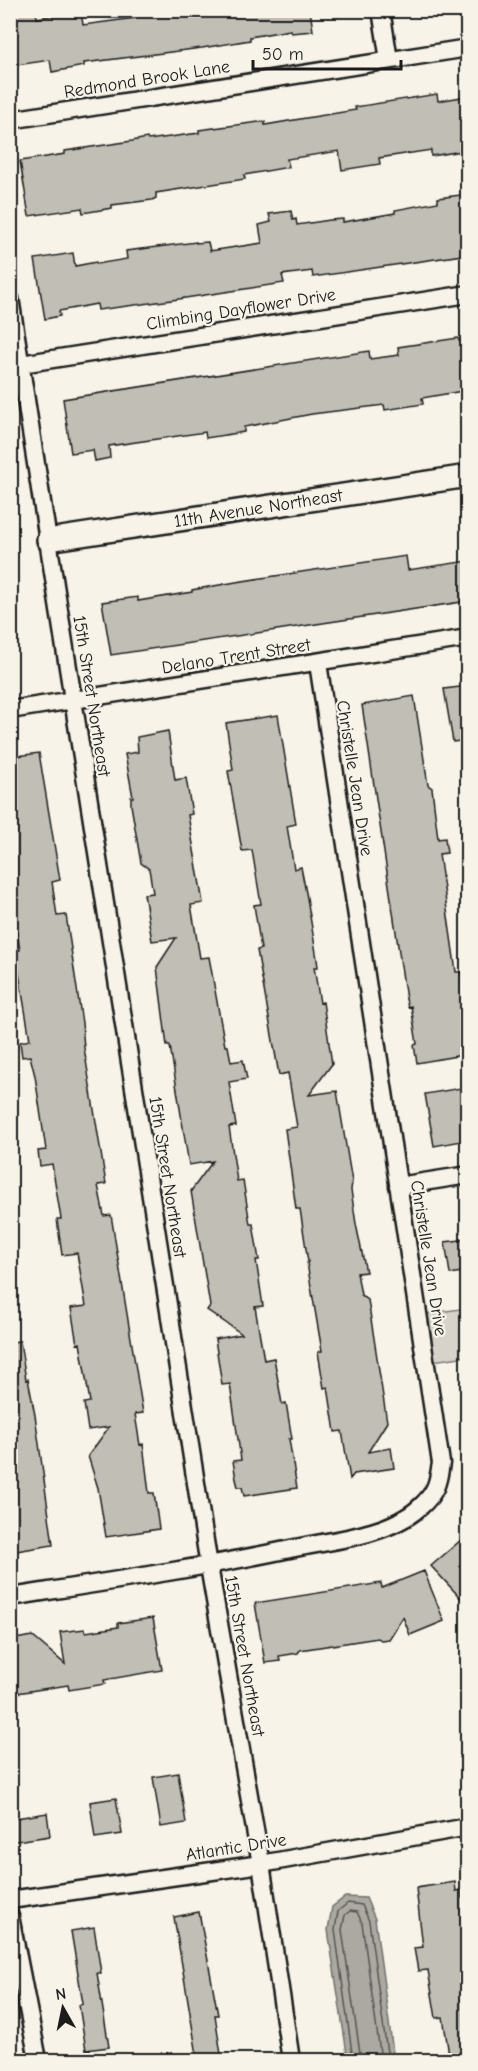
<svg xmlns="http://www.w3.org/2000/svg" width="478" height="2071" font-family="'Comic Neue',sans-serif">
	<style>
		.green { fill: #d7d3cb; stroke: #7a7874; stroke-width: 1.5 }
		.water { fill: #aca9a2; stroke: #72716c; stroke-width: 1.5 }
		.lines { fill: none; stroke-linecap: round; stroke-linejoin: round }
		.shore { stroke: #565452; stroke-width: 1.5 }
		.building { fill: #c0beb5; stroke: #1c1c1c; stroke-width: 1.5 }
		.minor-casing { stroke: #1c1c1c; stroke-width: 21 }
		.tertiary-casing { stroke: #1c1c1c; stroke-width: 26 }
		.minor { stroke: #f7f3e8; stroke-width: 16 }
		.tertiary { stroke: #f7f3e8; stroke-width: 21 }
		.labels { text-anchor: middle; stroke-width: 4.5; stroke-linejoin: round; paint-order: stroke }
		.street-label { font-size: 18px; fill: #1c1c1c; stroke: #f7f3e8 }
	</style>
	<rect width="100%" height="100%" fill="#f7f3e8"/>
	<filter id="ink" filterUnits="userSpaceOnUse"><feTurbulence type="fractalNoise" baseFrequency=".0167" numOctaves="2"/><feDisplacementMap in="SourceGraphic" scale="12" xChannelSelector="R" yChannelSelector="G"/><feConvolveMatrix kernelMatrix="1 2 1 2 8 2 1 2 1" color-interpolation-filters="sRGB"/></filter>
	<g filter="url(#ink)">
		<path class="green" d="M467,1308V1356L433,1361L426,1314Z"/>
		<path class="water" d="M345,1897L366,1898L375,1919L394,2060H348L328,1930L332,1907Z"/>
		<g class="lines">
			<path class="shore" d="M353,2060L335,1930L338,1911L348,1903L362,1905L369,1921L388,2060
				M361,2060L342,1930L345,1915L350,1911L357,1912L362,1923L381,2060"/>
		</g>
		<path class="building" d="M36,10L37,18L81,11L83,25L135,18L134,10H310L313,31L291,33V30L250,37V40L202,48L84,63V66L52,72L50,60L10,66V14Z
			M437,94L438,101L468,96V150L431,156V150L379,158L380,164L342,170L339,151L287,159L289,167L244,175L245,179L156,193V198L152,200L112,205V208L83,213L82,208L29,216L20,161L65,154V151L132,141L147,138L148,140L199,133V130L259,122H265V125L306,118L356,110L355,107Z
			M468,194V246L461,247L462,255L313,277L312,271L282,275L284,283L172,300L98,310L97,304L59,311L60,316L45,319L35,259L73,253L75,266L96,262L97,264L127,259L126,251L196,242V243L208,242L210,251L262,243L259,225L271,222L269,214L291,211L293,220L296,219L297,225L330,220L343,219V222L395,213V210L438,202V198Z
			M458,338L459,341L468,340V390L422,398L423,404L385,410L384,405L312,414L244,427V432L206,438L205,432L109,446L110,458L95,461L93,450L71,453L63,399L369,351L370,359L399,355L398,347Z
			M406,556L408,570L468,561V601L111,655L102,602L138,597V601L192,592V590L236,582Z
			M468,686V740L453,742L444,689Z
			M414,696L428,785L432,788L438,839L445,838L447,853L439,854L442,875L456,972H461L468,1025V1054L417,1063L414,1045L417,1044L411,1006L408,1007L406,999L362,705Z
			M278,715L296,824L287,826L294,869L301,867L307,898L317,959L318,967H314L320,1003L323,1002L332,1064L309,1095L337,1091L352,1182L351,1190L356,1224L366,1272L357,1273L361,1295L368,1300L387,1422L368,1452L391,1448L394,1468L354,1474L350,1479L342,1431L335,1432L328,1387L324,1388L318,1352L322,1351L307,1263L308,1262L300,1209H296L285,1129L297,1127L288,1073L279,1075L257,950L261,949L254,905L261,904L252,850L242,851L228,771L233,770L226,723Z
			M168,731L175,780L186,778L192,814L188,815L203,903L191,905L200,958L209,957L225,1046H228L231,1062L243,1060L247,1079L229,1082L236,1126L229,1127L237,1181L243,1180L250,1224H253L259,1260H256L263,1306L255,1307L264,1360L274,1358L282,1404L286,1403L292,1439H289L297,1488L244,1496L242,1487H238L236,1479L233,1461L241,1460L230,1384L222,1385L215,1339L242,1334L207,1310L210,1306L191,1191L213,1161L189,1165L170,1046H167L157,967L176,938L152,941L144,894L153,893L149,869L141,863L131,805V797H133L125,754L138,752L137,737Z
			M39,753L60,880L52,882L57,916L66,915L82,1023L84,1048L106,1184L98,1185L104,1216L111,1215L143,1413L135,1414L140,1445L143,1444L149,1493H154L159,1529L106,1537L98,1488L88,1456L109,1427L88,1430L84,1403L90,1402L80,1343L77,1344L71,1308L86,1306L77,1253L62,1255L57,1219H61L52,1164L40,1166L38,1151L46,1150L35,1076L30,1056L22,1057L20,1042L30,1040L15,950H20L10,894V757Z
			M461,1088L468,1140L434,1146L425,1094Z
			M468,1239V1271L450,1274L445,1242Z
			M20,1341L26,1380L28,1379L35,1415L53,1545L10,1552V1342Z
			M468,1534V1606L431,1566Z
			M424,1571L444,1621L410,1635L403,1617L389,1639L381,1640L378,1638L300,1650L298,1653L279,1656L280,1661L265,1663L255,1603L381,1583L382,1588Z
			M153,1618L162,1670L104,1680L105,1684L69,1690L68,1685L10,1694V1640L32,1636L65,1664L60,1632L85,1629L86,1632L118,1627V1623Z
			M178,1773L186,1823L161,1827L153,1777Z
			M116,1798L122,1834L95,1838L90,1802Z
			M47,1813L50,1836L10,1842V1819Z
			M455,1882L456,1891L461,1890L462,1898L468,1897V2061H450L443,2017L436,2018L428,1970L418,1971L414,1948L423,1947L416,1888Z
			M199,1912L218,2015H215L222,2061H198L174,1917Z
			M94,1927L101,1973H97L109,2047L86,2050L79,2005L83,2004L71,1931Z"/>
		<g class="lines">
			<g class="minor-casing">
				<path id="minor" d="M381,10L389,60
					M10,120L468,48
					M10,298L209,1566L261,1864L291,2060
					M21,364L468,294
					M10,710L468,638
					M398,1186L468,1175
					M10,1597C106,1582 201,1568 295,1548C334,1540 390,1535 420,1507C436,1493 438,1483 441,1463L318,663
					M10,1900L261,1864L468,1827
					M10,1916L38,2060"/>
			</g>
			<g class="tertiary-casing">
				<path id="tertiary" d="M48,540L468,476"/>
			</g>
			<use href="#minor" class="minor"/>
			<use href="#tertiary" class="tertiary"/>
		</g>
	</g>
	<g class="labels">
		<g class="street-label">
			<text transform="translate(147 79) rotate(-9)" y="6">Redmond Brook Lane</text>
			<text transform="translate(241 309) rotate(-9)" y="6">Climbing Dayflower Drive</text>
			<text transform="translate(258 508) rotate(-9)" y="6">11th Avenue Northeast</text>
			<text transform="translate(236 656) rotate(-9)" y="6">Delano Trent Street</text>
			<text transform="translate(92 696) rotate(81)" y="6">15th Street Northeast</text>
			<text transform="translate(355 778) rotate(81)" y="6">Christelle Jean Drive</text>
			<text transform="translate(168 1177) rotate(81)" y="6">15th Street Northeast</text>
			<text transform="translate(429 1258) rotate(81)" y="6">Christelle Jean Drive</text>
			<text transform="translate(245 1656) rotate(80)" y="6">15th Street Northeast</text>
			<text transform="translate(236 1847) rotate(-9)" y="6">Atlantic Drive</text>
		</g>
	</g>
	<rect width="478" height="2071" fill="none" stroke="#f7f3e8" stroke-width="36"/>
	<rect x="18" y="18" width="442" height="2035" fill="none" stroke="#1c1c1c" stroke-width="2" filter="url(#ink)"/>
	<g transform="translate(63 2008) rotate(351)" stroke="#f7f3e8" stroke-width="4.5" paint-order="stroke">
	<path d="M0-4.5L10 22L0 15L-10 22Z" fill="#1c1c1c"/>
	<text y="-9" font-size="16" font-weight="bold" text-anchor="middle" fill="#1c1c1c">N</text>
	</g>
	<path d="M253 60v9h148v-9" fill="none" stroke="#1c1c1c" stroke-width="3"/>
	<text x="262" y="60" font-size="18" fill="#1c1c1c" stroke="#f7f3e8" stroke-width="4.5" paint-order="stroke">50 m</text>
</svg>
